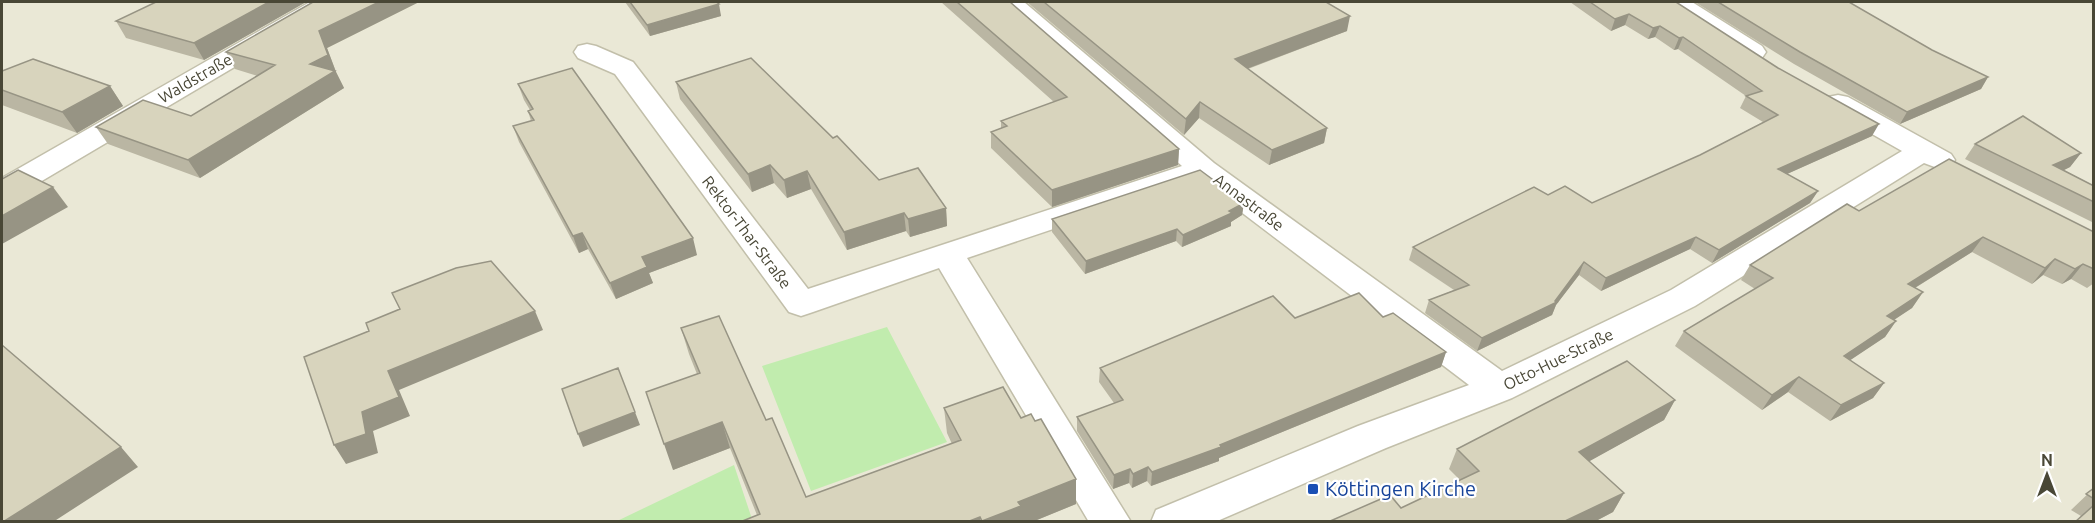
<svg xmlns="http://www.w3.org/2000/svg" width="2095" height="523" font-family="Ubuntu,sans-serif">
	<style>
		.residential { fill: #eae8d6 }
		.green { fill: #c1ecae }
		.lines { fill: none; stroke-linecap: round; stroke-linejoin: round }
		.street-casing { stroke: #c2bfaa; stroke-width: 3 }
		.street { fill: #fff; fill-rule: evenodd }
		.wall { fill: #bab6a3 }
		.shaded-wall { fill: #979484 }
		.building { fill: #d8d4bd; stroke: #979484; stroke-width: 1.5 }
		.transit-dot { fill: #1a4fb4; stroke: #fff; stroke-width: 2 }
		.labels { text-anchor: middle; stroke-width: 4.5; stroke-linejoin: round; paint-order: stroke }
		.street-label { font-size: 16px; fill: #494736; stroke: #fff }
		.near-transit-label { font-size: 20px; fill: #164399; stroke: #fff; text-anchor: start }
	</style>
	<rect width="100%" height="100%" fill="#f5f4e8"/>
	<path class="residential" d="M2,2H2093V521H2Z"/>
	<path class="green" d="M887,327L947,442L811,491L762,366Z
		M734,465L752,519L749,522H615Z"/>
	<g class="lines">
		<g class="street-casing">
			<path id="street" d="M310,2H339L336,7L13,198L2,200V178Z
				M998,2H1024L1214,163L1502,371L1671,290L1902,151L1828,109L1824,103L1828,97L1838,95L1848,97L1951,154L1955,160L1951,166L1940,169L1924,163L1695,306L1512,398L1386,448L1215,522H1151L1156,510L1358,426L1469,385L1199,180L967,258L1131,522H1089L939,268L813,312L801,316L789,312L615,74L578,58L574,52L578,46L587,44L596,46L633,62L808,289L1182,166Z
				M1664,2H1692L1762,46L1766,52L1762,58L1753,60L1744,58L1667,7Z"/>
		</g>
		<use href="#street" class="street"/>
	</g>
	<path class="wall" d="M306,2L204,60L126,38L116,21Z
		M313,2H419L327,48L336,72L344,88L200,178L108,144L96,127L191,116L258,76L235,69L226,52Z
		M625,2H716L721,16L650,36Z
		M941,2H1010L1179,149L1178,165L1052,207L991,148V132L1001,128V121L1054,102Z
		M1027,2H1326L1347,31L1248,69L1327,128L1324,143L1269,165L1199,118L1184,135Z
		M1570,2H1676L1872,136L1787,174L1818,191L1810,203L1712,263L1690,249L1601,291L1579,275L1556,305L1552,315L1477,351L1425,313L1429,300L1454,290L1409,260L1413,247L1548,195L1592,203L1700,155L1763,122L1740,108L1746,96L1678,49L1674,50L1655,37L1648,39L1625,25L1611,31Z
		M1695,2H1849L1932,50L1988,77L1981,89L1900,124L1794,64Z
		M2,71L110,86L123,106L77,133L2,105Z
		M676,82L833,138L879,180L946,208L947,226L910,237L906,231L847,250L811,189L787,198L774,183L752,192L680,99Z
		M518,84L697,255L649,273L653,283L616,299L588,249L579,253L519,142L513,126L531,121L528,111L530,110L524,100Z
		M1975,144L2081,153L2070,167L2064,170L2094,186V223L1965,159Z
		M1244,203L1242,215L1231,222V226L1182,247L1176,241L1085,274L1052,232V219Z
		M1859,211L2094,232V283L2087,288L2071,279L2062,284L2043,275L2032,284L1972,252L1915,288L1923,292L1912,308L1893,320L1896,321L1885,337L1850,360L1884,383L1873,398L1830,421L1788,392L1762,410L1675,346L1684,331L1755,289L1741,280L1750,265Z
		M1383,317L1446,352L1441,367L1219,458V461L1151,486L1147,481L1132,488L1129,483L1113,489L1077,431V417L1114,403L1099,382L1100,368Z
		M681,328L766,420L806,497L952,444L947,433L944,408L1021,418L1035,421L1076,479V504L1032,522H740L757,515L730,448L673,470L697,374L689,354Z
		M1675,400L1664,420L1589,461L1624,493L1613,512L1594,522H1328L1401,508L1460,480L1449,469L1457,449Z
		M2094,488V522L2081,516L2071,510Z"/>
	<path class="shaded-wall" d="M269,2H306L204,60L194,43Z
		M379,2H419L327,48L336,72L344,88L200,178L188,160L319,31Z
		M719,4L721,16L650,36L647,25Z
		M1629,14L1625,25L1611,31L1615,19Z
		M1350,16L1347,31L1233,74L1235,59Z
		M1660,26L1655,37L1648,39L1653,28Z
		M1683,37L1678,49L1674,50L1679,38Z
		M1988,77L1981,89L1900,124L1907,112Z
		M110,86L123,106L77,133L62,112Z
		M1200,102L1199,118L1184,135L1186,119Z
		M1879,124L1872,136L1771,181L1778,169Z
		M1327,128L1324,143L1269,165L1272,150Z
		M1179,149L1178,165L1052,207V190Z
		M2081,153L2070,167L2046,179L2053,165Z
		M770,165L774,183L752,192L748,174Z
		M807,171L811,189L787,198L784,180Z
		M53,187L68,207L2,244V216Z
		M1818,191L1810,203L1712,263L1719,250Z
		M1244,203L1242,215L1231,222V226L1182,247L1183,235Z
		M946,208L947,226L910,237L908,219Z
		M904,213L906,231L847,250L844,232Z
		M1177,229L1176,241L1085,274L1086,261Z
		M582,233L588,249L579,253L573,236Z
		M1696,237L1690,249L1601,291L1606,278Z
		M1983,237L1972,252L1897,299L1908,284Z
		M693,238L697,255L649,273L653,283L616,299L610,283L642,257Z
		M2055,259L2043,275L2032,284L2045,268Z
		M1584,262L1579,275L1556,305L1552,315L1477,351L1482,338L1555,301Z
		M2083,264L2071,279L2062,284L2075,269Z
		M1923,292L1912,308L1876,332L1887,316Z
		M535,311L543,330L399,390L410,416L373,431L378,453L346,464L334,445L362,412L388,371Z
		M1896,321L1885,337L1834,371L1844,356Z
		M1446,352L1441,367L1219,458V461L1151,486L1152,472Z
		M1799,377L1788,392L1762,410L1772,395Z
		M1884,383L1873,398L1830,421L1841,405Z
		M1675,400L1664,420L1570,472L1579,452Z
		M635,412L640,425L583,447L578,434Z
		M722,422L730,448L673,470L664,444Z
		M121,447L138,467L53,522H3Z
		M1148,467L1147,481L1132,488L1133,474Z
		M1130,469L1129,483L1113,489L1114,475Z
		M1076,479V504L1032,522H982L1018,502Z
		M1624,493L1613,512L1594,522H1563Z
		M980,517V522H967Z"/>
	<path class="building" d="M156,2H269L194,43L116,21Z
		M313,2H379L319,31L328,55L310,64L335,71L188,160L96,127L143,100L191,116L275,65L226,52Z
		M630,2H716L719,4L647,25Z
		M957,2H1010L1179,149L1052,190L991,132L1007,126L1001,121L1067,97Z
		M1044,2H1326L1350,16L1235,59L1327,128L1272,150L1200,102L1186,119Z
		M1590,2H1676L1778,68L1879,124L1778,169L1818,191L1719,250L1696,237L1606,278L1584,262L1555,301L1557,302L1482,338L1429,300L1469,285L1413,247L1534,187L1548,195L1565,186L1592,203L1700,155L1778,115L1746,96L1762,91L1683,37L1679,38L1660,26L1653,28L1629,14L1615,19Z
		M1718,2H1849L1932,50L1988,77L1907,112L1800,52Z
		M751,58L833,138L837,136L879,180L918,168L946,208L908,219L904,213L844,232L807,171L784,180L770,165L748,174L676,82Z
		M33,59L110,86L62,112L2,90V71Z
		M572,68L693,238L642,257L647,267L610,283L582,233L573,236L513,126L534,120L528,111L533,109L518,84Z
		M2023,116L2081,153L2053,165L2094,186V202L1975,144Z
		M1949,159L2094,232V269L2083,264L2075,269L2055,259L2045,268L1983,237L1908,284L1923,292L1887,316L1896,321L1844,356L1884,383L1841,405L1799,377L1772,395L1684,331L1773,278L1750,265L1847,204L1859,211Z
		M18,170L53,187L2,216V179Z
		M1200,170L1244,203L1229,211L1232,213L1183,235L1177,229L1086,261L1052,219Z
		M491,261L535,311L388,371L399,397L362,412L366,434L334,445L304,357L369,331L366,323L400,309L392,293L456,268Z
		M1359,293L1383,317L1393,313L1446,352L1220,445L1221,447L1152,472L1148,467L1133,474L1130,469L1114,475L1077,417L1123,400L1100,368L1273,296L1295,318Z
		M719,316L766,420L772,418L806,497L961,440L944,408L1003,387L1021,418L1031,414L1035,421L1041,419L1076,479L1018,502L1021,506L982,521L980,517L967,522H740L760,514L722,422L664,444L646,392L700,373L681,328Z
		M2,345L121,447L3,522H2Z
		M1627,361L1675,400L1579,452L1624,493L1563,522H1328L1390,495L1401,508L1479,471L1457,449Z
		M618,368L635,412L578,434L562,389Z
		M2094,488V499L2086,494Z
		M2094,505V522H2075Z"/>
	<rect class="transit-dot" x="1307" y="483" width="12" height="12" rx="3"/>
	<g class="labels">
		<g class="street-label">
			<text transform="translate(195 78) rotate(-30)" y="6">Waldstraße</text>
			<text transform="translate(1249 202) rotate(37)" y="6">Annastraße</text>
			<text transform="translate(747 232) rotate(53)" y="6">Rektor-Thar-Straße</text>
			<text transform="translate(1558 359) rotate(-26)" y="6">Otto-Hue-Straße</text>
		</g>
		<g class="near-transit-label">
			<text x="1325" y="496">Köttingen Kirche</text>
		</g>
	</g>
	<rect width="2095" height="523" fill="none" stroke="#494736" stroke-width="6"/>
	<g transform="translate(2047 475)" stroke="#ffffff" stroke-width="4.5" paint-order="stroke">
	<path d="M0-4.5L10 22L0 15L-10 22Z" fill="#494736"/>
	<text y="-9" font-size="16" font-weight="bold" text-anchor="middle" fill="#494736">N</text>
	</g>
</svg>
